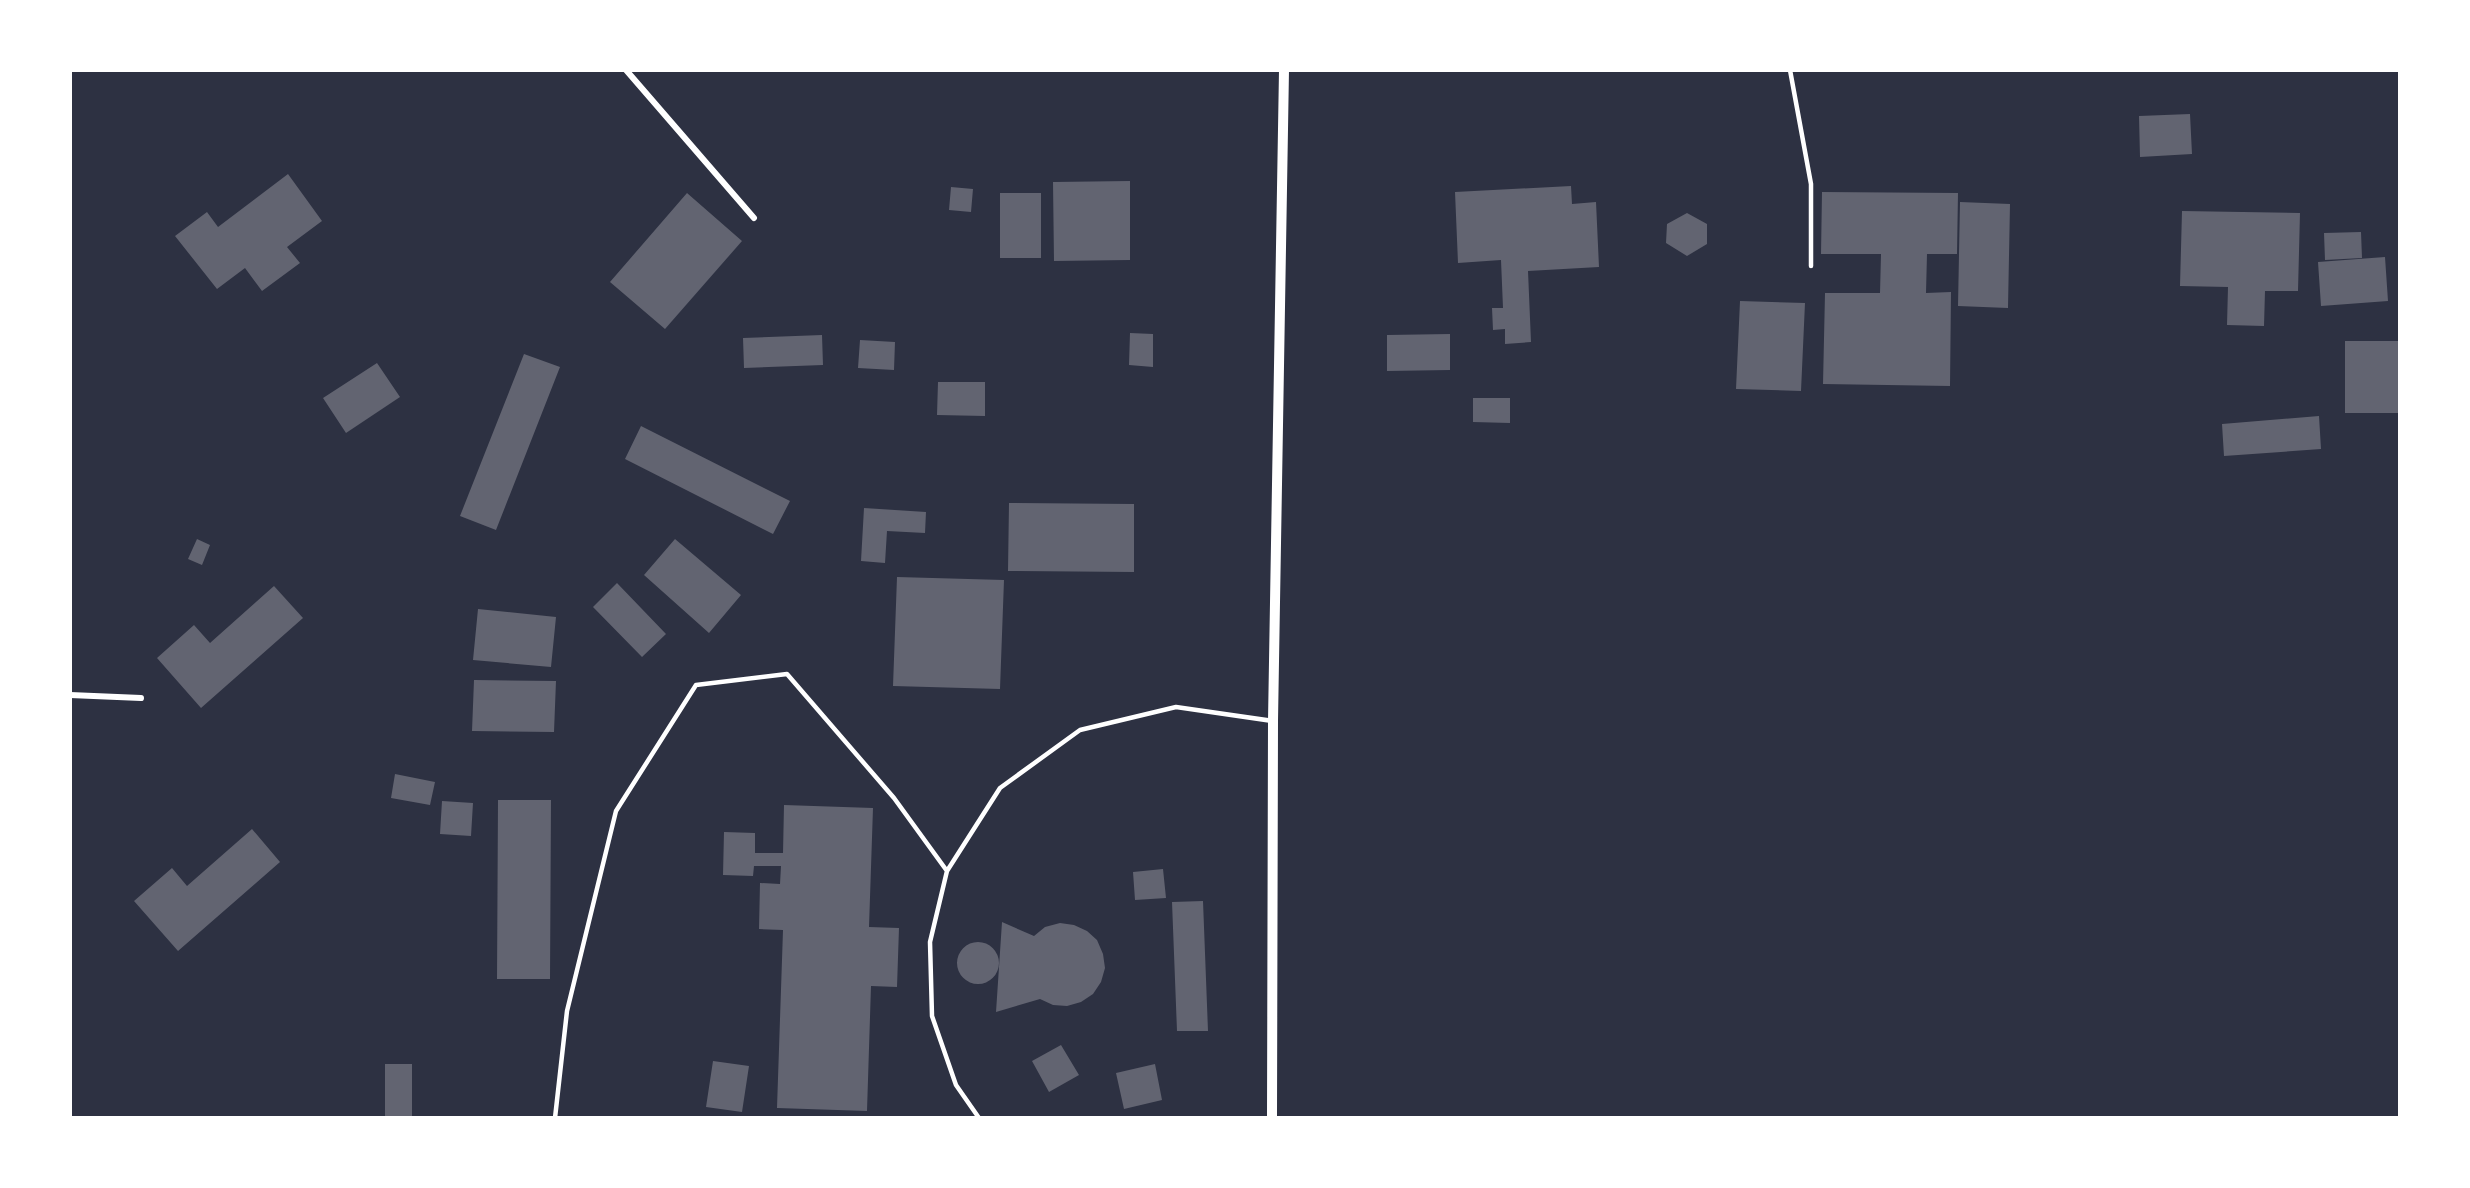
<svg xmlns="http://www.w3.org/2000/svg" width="2470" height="1188" font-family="'Noto Sans',sans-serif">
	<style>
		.building { fill: #626471 }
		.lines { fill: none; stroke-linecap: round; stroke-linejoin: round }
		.service { stroke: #fff; stroke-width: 4.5 }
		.minor { stroke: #fff; stroke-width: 6 }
		.tertiary { stroke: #fff; stroke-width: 10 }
	</style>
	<rect width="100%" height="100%" fill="#2d3142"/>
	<path class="building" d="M2190,114L2192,154L2140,157L2139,116Z
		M288,174L322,221L287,247L300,263L262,291L245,268L217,289L175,236L207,212L218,227Z
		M1130,181V260L1054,261L1053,182Z
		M1571,186L1572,204L1596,202L1599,267L1528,271L1531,342L1505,344V329L1493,330L1492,308H1503L1501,260L1458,263L1455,192Z
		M951,187L973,189L971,212L949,210Z
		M1822,192L1958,193L1957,254H1927L1926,293L1951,292L1950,386L1823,384L1825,293H1880L1881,254H1821Z
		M687,193L742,241L665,329L610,282Z
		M1000,193H1041V258H1000Z
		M1960,202L2010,204L2008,308L1958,306Z
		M2182,211L2300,213L2298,291H2265L2264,326L2227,325L2228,287L2180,286Z
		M1687,213L1707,224V244L1687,256L1666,243L1667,224Z
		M2361,232L2362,258L2325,260L2324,233Z
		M2385,257L2388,301L2321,306L2318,262Z
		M1740,301L1805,303L1801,391L1736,389Z
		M1130,333L1153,334V367L1129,365Z
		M1450,334V370L1387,371V335Z
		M822,335L823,365L744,368L743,338Z
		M860,340L895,342L894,370L858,368Z
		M2345,341H2400V413H2345Z
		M524,354L560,367L496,530L460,516Z
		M377,363L400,397L346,433L323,398Z
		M938,382H985V416L937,415Z
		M1473,398H1510V423L1473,422Z
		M2319,416L2321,449L2224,456L2222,424Z
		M641,426L790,501L773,534L625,459Z
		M1009,503L1134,504V572L1008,571Z
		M864,508L926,512L925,533L887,531L885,563L861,561Z
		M197,539L210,545L202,565L188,559Z
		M675,539L741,595L709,633L644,575Z
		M897,577L1004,580L1000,689L893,686Z
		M617,583L666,634L642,657L593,607Z
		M274,586L303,618L201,708L157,658L194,625L210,643Z
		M478,609L556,617L551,667L473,660Z
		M474,680L556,681L554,732L472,731Z
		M395,774L435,782L430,805L391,798Z
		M498,800H551L550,979H497Z
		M442,801L473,803L471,836L440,834Z
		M784,805L873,808L869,927L899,928L897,987L871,986L867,1111L777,1108L783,930L759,929L760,883L780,884L781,866H754L753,876L723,875L724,832L755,833V853H783Z
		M252,829L280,862L178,951L134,901L172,868L187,886Z
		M1163,869L1166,898L1135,900L1133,872Z
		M1203,901L1208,1031H1177L1172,902Z
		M1002,922L1034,936L1045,927L1060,923L1074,925L1087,931L1097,940L1103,954L1105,968L1101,982L1093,994L1081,1002L1067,1006L1053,1005L1040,999L996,1012Z
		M957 963a21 21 0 1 1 42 0a21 21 0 1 1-42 0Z
		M1061,1045L1079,1075L1049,1092L1032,1061Z
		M713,1061L749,1066L742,1112L706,1107Z
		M385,1064H412V1116L385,1117Z
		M1155,1064L1162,1100L1124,1109L1116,1073Z"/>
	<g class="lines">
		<path class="service" d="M1790,70L1811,184V266
			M555,1118L567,1011L616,811L696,685L787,674L894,798L947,871
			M979,1118L956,1085L932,1016L930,942L947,871L1000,788L1080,730L1176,707L1273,721"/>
		<path class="minor" d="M626,70L754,218
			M70,695L141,698"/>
		<path class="tertiary" d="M1272,1118L1273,721L1284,70"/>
	</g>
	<rect width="2470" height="1188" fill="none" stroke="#ffffff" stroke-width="144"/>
</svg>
